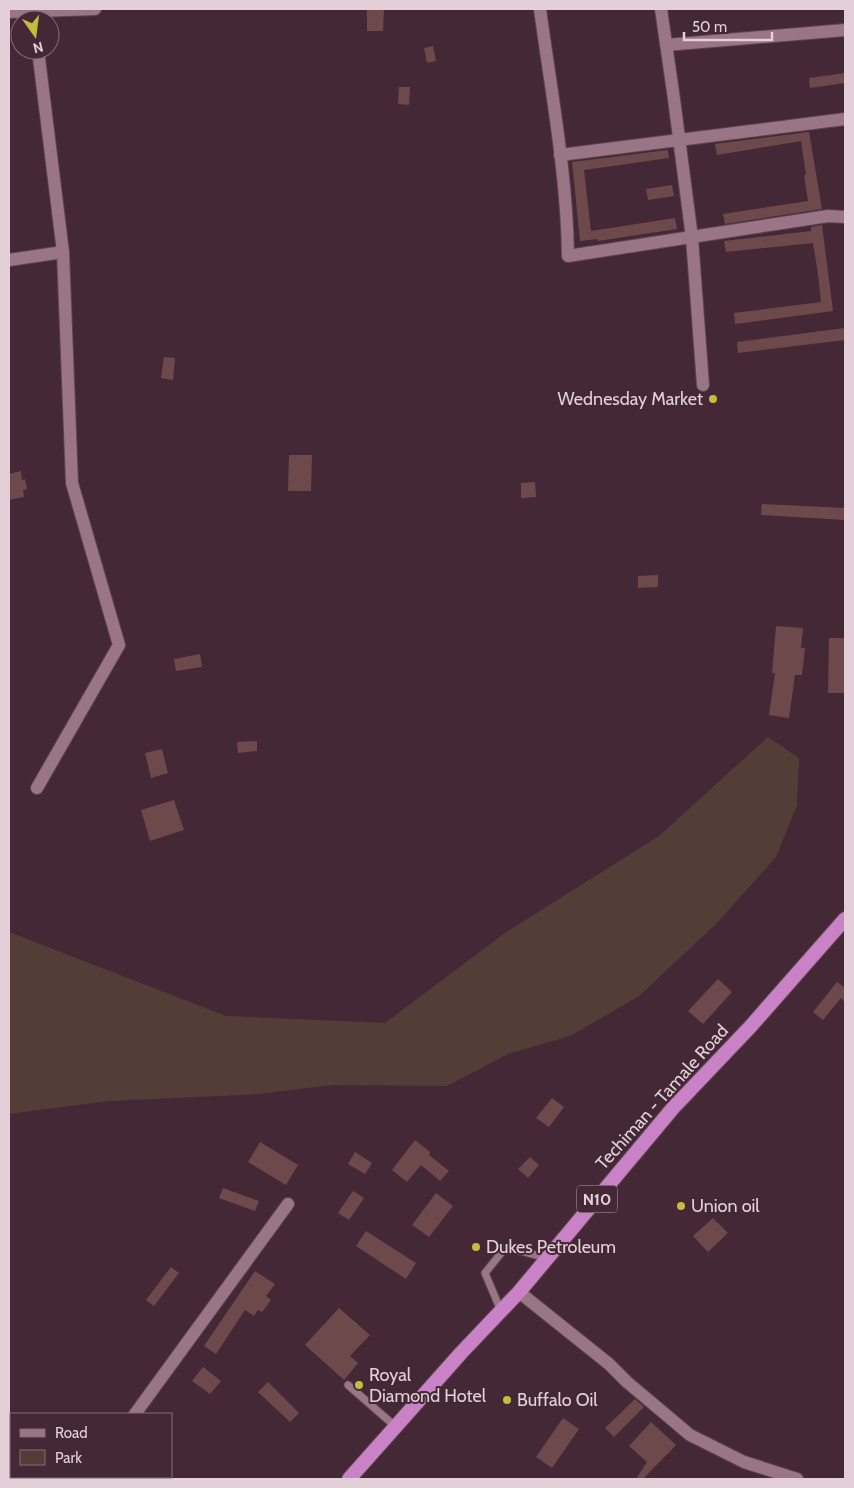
<svg xmlns="http://www.w3.org/2000/svg" width="854" height="1488" font-family="Cabin,sans-serif">
	<style>
		.green { fill: #543d37 }
		.building { fill: #6d494c }
		.lines { fill: none; stroke-linecap: round; stroke-linejoin: round }
		.service-casing { stroke: #5e4551; stroke-width: 9 }
		.minor-casing { stroke: #5e4551; stroke-width: 14 }
		.trunk-casing { stroke: #5e4551; stroke-width: 16 }
		.service { stroke: #997585; stroke-width: 7 }
		.minor { stroke: #997585; stroke-width: 12 }
		.trunk { stroke: #c982c6; stroke-width: 14 }
		.poi-dot { fill: #c5bc3d; stroke: #452836; stroke-width: 2 }
		.labels { text-anchor: middle; stroke-width: 4; stroke-linejoin: round; paint-order: stroke }
		.shield { fill: #452836; stroke: #b39da7; stroke-width: 1 }
		.shield-label { font-size: 16px; font-weight: bold; fill: #e2cfd7 }
		.poi-label { font-size: 18px; fill: #e2cfd7; stroke: #452836; text-anchor: start }
		.street-label { font-size: 18px; fill: #e2cfd7; stroke: #452836 }
	</style>
	<rect width="100%" height="100%" fill="#452836"/>
	<path class="green" d="M768,737L799,758L797,805L776,857L716,924L639,996L570,1036L508,1054L447,1086L332,1085L259,1094L108,1101L9,1114V932L226,1016L385,1023L505,933L659,836Z"/>
	<path class="building" d="M367,9H384L383,31H367Z
		M433,46L436,61L427,63L424,48Z
		M845,73V83L810,88L809,78Z
		M399,87H410L409,105L398,104Z
		M809,132L822,209L725,224L723,214L808,201L804,175H806L801,141L717,155L715,144Z
		M668,150L669,158L584,170L591,231L675,218L677,229L598,241L597,239L580,241L572,162Z
		M672,185L674,196L648,200L646,189Z
		M822,225L833,311L735,324L734,313L821,302L818,274L813,243L726,252L724,241L811,231V227Z
		M845,328V340L738,353L737,342Z
		M164,357L175,358L173,380L161,378Z
		M289,455H312L311,491H288Z
		M21,471L22,480L25,479L27,489L23,490L24,497L9,500V474Z
		M535,482L536,497L521,498V483Z
		M762,504L845,508V520L761,515Z
		M658,575V587L638,588V576Z
		M776,626L803,628L801,648H805L802,675H795L789,718L769,715L775,673H772Z
		M829,638H845V693H828Z
		M200,654L202,667L176,671L174,659Z
		M257,741V751L238,753L237,742Z
		M162,749L168,773L151,778L145,753Z
		M174,800L184,830L150,841L141,810Z
		M718,979L732,992L703,1024L688,1011Z
		M837,982L845,988V1002L841,998L823,1020L813,1012Z
		M552,1098L564,1107L549,1127L536,1118Z
		M415,1140L430,1152L429,1155L449,1171L440,1181L421,1165L407,1182L392,1170Z
		M260,1142L298,1165L286,1185L248,1162Z
		M355,1152L372,1163L365,1174L348,1164Z
		M530,1157L539,1165L528,1178L518,1169Z
		M223,1188L259,1201L255,1211L219,1198Z
		M353,1191L364,1198L349,1220L338,1213Z
		M436,1193L453,1206L429,1237L412,1225Z
		M713,1218L728,1233L708,1252L693,1236Z
		M366,1231L416,1263L406,1279L356,1246Z
		M171,1267L179,1273L154,1306L146,1300Z
		M255,1271L275,1284L266,1296L271,1300L262,1312L258,1310L254,1316L245,1310L216,1354L204,1346Z
		M339,1308L370,1335L350,1356L358,1363L344,1380L305,1345Z
		M203,1367L221,1381L210,1394L192,1381Z
		M268,1382L299,1413L290,1422L258,1392Z
		M635,1399L644,1407L614,1437L605,1428Z
		M563,1418L579,1429L552,1468L536,1457Z
		M651,1422L676,1445L643,1479H636L647,1462L629,1446Z"/>
	<g class="lines">
		<g class="service-casing">
			<path id="service" d="M501,1311L485,1273L506,1247L547,1258
				M348,1385L396,1427"/>
		</g>
		<g class="minor-casing">
			<path id="minor" d="M540,9C551,91 567,174 568,256L828,216L845,217
				M661,9L674,99L692,238L703,385
				M9,12L95,9
				M666,45L845,30
				M560,155L845,119
				M9,260L63,252
				M37,788L119,645L72,483L63,252L38,50
				M519,1292L609,1364L627,1382L690,1435L744,1462L797,1479
				M135,1414L288,1204
				M130,1479V1477"/>
		</g>
		<g class="trunk-casing">
			<path id="trunk" d="M349,1479L461,1353L519,1292L673,1108L751,1026L845,919"/>
		</g>
		<use href="#service" class="service"/>
		<use href="#minor" class="minor"/>
		<use href="#trunk" class="trunk"/>
	</g>
	<g class="poi-dot">
		<circle cx="713" cy="399" r="5"/>
		<circle cx="681" cy="1206" r="5"/>
		<circle cx="476" cy="1247" r="5"/>
		<circle cx="359" cy="1385" r="5"/>
		<circle cx="507" cy="1400" r="5"/>
	</g>
	<g class="labels">
		<rect class="shield" x="577" y="1185.5" width="40" height="27" rx="4"/>
		<g class="shield-label">
			<text x="597" y="1205">N10</text>
		</g>
		<g class="poi-label">
			<text x="703" y="405" text-anchor="end">Wednesday Market</text>
			<text x="691" y="1212">Union oil</text>
			<text x="486" y="1253">Dukes Petroleum</text>
			<text x="369" y="1381">Royal<tspan x="369" dy="21">Diamond Hotel</tspan></text>
			<text x="517" y="1406">Buffalo Oil</text>
		</g>
		<g class="street-label">
			<text transform="translate(662 1097) rotate(-48)" y="6">Techiman - Tamale Road</text>
		</g>
	</g>
	<rect width="854" height="1488" fill="none" stroke="#e2cfd7" stroke-width="20"/>
	<rect x="10" y="1413" width="162" height="65" fill="#452836" stroke="#846b76"/>
	<rect x="20" y="1429" width="25" height="8" fill="#997585" stroke="#846b76"/>
	<text x="55" y="1438" font-size="15" fill="#e2cfd7">Road</text>
	<rect x="20" y="1450" width="25" height="15" fill="#543d37" stroke="#846b76"/>
	<text x="55" y="1463" font-size="15" fill="#e2cfd7">Park</text>
	<g transform="translate(35 35) rotate(166)"><circle r="24" fill="#452836" stroke="#846b76"/>
	<path d="M0-4L9 19L0 12L-9 19Z" fill="#c5bc3d"/>
	<text y="-8" font-size="14" font-weight="bold" text-anchor="middle" fill="#e2cfd7">N</text>
	</g>
	<path d="M684 32v8h88v-8" fill="none" stroke="#e2cfd7" stroke-width="2.5"/>
	<text x="692" y="32" font-size="15" fill="#e2cfd7" stroke="#452836" stroke-width="4" paint-order="stroke">50 m</text>
</svg>
